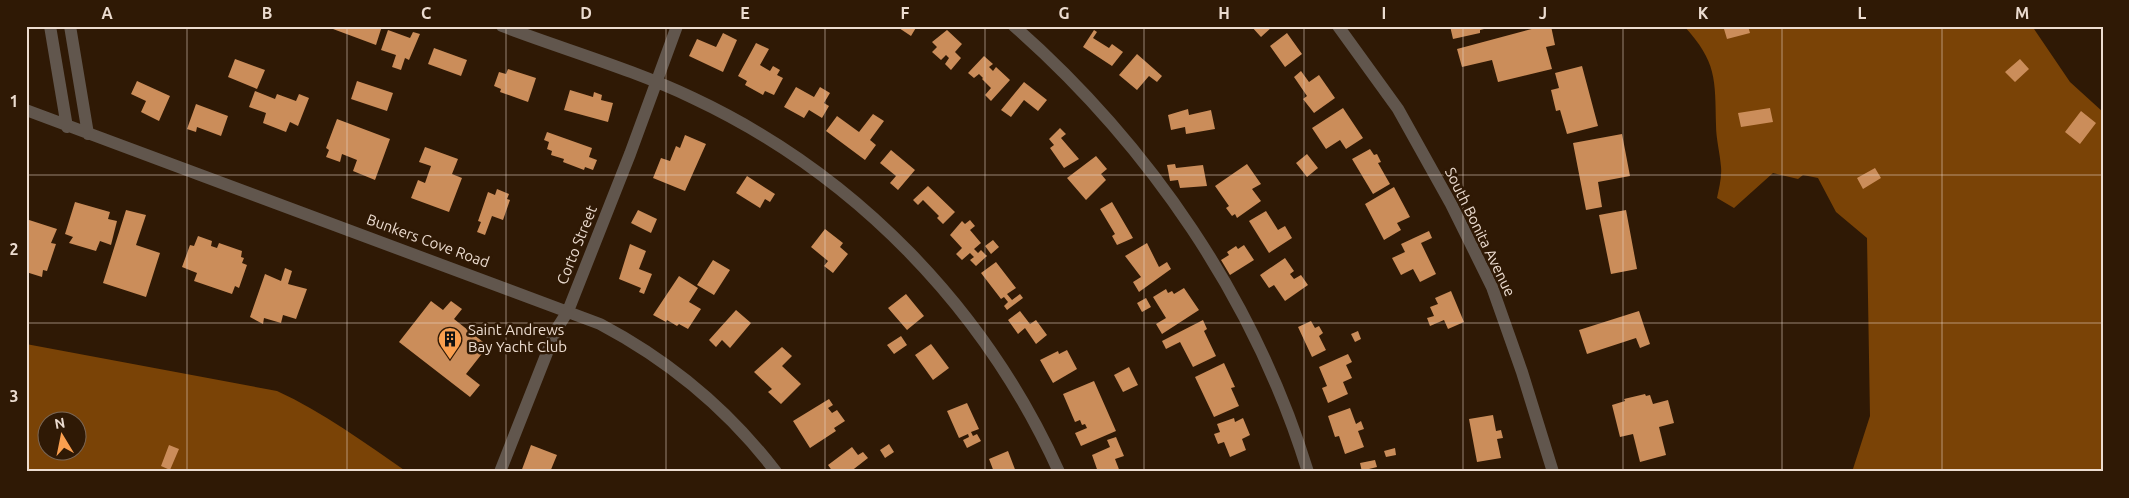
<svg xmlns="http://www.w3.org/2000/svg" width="2129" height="498" font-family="Ubuntu,sans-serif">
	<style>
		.water { fill: #7a4306; fill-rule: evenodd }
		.building { fill: #cb8d5a }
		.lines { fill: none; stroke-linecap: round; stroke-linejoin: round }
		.minor { stroke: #61564d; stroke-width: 12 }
		.grid { fill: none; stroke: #ecdcd0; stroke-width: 1; stroke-opacity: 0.55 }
		.labels { text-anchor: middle; stroke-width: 5; stroke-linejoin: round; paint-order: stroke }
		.street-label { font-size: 15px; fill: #ecdcd0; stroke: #2f1905 }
		.poi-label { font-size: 15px; fill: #ecdcd0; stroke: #2f1905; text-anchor: start }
		.neatline { fill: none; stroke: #ecdcd0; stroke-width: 2 }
		.grid-label { font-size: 16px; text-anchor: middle; font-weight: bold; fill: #ecdcd0 }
	</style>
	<rect width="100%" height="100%" fill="#2f1905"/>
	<path class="water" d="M1684,26H2032L2070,82L2103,112V472H1852L1870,416L1867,238L1836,212L1818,178L1803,175L1798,179L1773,173L1734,208L1717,198C1719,188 1722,177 1721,167C1720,153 1716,139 1716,125C1715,79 1717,62 1684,26Z
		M26,344L277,391C323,412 365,443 407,472H26ZM48,420H78V450H48Z"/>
	<path class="building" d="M334,26H382L376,45L333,29Z
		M896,26H917L911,36Z
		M1251,26H1273L1261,37Z
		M1450,26H1492V27L1480,30V33L1453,39Z
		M1543,26H1551L1555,45L1546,47L1552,69L1498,82L1492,60L1462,67L1457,49Z
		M1735,26H1748L1750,33L1727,39L1724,29Z
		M388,30L410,38L413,32L420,34L409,60L405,58L401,70L392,67L396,55L381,50Z
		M947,30L962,44L955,52L961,58L951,70L945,64L949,58L946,55L941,60L932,52L937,47L932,42Z
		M1094,30L1097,32L1093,38L1109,48L1112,44L1123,52L1112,66L1083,47Z
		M723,33L737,40L723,72L689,56L697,39L716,47Z
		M1287,33L1302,54L1285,67L1270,46Z
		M756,43L769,49L760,65L770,71L773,66L780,70L777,75L783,78L774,95L765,91L763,95L745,85L747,81L738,76Z
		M434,48L467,60L461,76L428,64Z
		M1137,54L1162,76L1157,82L1149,76L1137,90L1119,75Z
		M984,56L993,64L989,67L993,71L996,67L1010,80L991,101L985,95L991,88L982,79L983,78L979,74L974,78L968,73Z
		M235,59L265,70L257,89L228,77Z
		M2020,59L2029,69L2015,82L2005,72Z
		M1582,66L1598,126L1567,134L1560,110L1556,111L1551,90L1559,88L1555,73Z
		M508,69L536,78L528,102L500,92L501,89L494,86L499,72L506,74Z
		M1301,71L1309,82L1319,75L1335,98L1314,113L1303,99L1307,96L1294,77Z
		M137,81L170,96L159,121L141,112L146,101L131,94Z
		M357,81L393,93L387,111L351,99Z
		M1024,82L1047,100L1038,111L1024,100L1011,117L1001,110Z
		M796,87L814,97L820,87L830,93L824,103L829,106L822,118L809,110L804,118L784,107Z
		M570,90L593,97L594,92L602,95L601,100L613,103L608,122L564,110Z
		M255,91L275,99L277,94L296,101L299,94L309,98L298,126L290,122L286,132L263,123L266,113L249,107Z
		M196,104L228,116L221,136L197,127L196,132L187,129Z
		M1343,108L1363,138L1346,149L1340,140L1326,149L1312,128Z
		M1770,108L1773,122L1741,127L1738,113Z
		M1188,109L1189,115L1211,110L1215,129L1186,134L1185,127L1171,130L1168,115Z
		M2081,111L2096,123L2080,144L2065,132Z
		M873,114L884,121L870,140L876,145L865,160L826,131L837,116L859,132Z
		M337,119L390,139L375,180L353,171L357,160L342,154L340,162L326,157L329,150L326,148Z
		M1060,128L1066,134L1061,138L1079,159L1064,168L1050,148L1054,145L1049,139Z
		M547,132L592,148L589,157L597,160L593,170L585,167L584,170L563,162L564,159L551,155L552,151L547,149L549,142L544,140Z
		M1622,134L1630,176L1598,182L1602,207L1586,210L1573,143Z
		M685,135L706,144L685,191L653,178L661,158L670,161L676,146L680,148Z
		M425,147L458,159L452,174L462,178L449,212L411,198L418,180L425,183L431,166L419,162Z
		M1370,149L1374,155L1377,154L1381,162L1378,163L1390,184L1373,194L1352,159Z
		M891,150L915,170L898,190L890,183L896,176L880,163Z
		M1307,154L1318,168L1307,177L1296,163Z
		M1096,156L1107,169L1101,174L1106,180L1086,200L1067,178Z
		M1175,164L1176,168L1203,165L1207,186L1180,188L1178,180L1170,181L1168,170L1167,165Z
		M1247,164L1261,184L1252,189L1261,201L1237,218L1235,214L1232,216L1226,208L1229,206L1215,186Z
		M1875,168L1881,178L1863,189L1857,178Z
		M747,176L775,194L770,202L765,199L760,208L736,193Z
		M928,186L955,212L943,224L937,218L939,216L923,200L918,205L913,200Z
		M1394,187L1410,217L1397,223L1401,230L1384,240L1365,204Z
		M497,189L509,194L507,199L510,200L503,220L492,216L485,235L477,232L481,222L478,221L488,192L495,195Z
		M75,202L110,212L108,219L117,221L111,245L100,241L96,251L69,243L73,237L65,234Z
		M1112,202L1133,238L1117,245L1112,236L1115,234L1100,209Z
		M126,210L146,215L136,245L160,253L146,297L103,283Z
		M638,210L657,219L651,233L631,223Z
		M1626,210L1637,269L1611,274L1599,215Z
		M1266,211L1278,230L1285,226L1292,238L1269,253L1249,221Z
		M26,219L57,229L51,243L56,244L47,271L43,270L42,277L26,272Z
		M970,220L975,226L970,230L981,243L974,249L978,253L981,250L987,256L976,266L970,260L974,257L970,253L962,260L956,254L962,248L950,235L962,221L965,224Z
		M825,229L843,243L840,247L848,254L833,273L824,266L828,261L811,247Z
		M1429,231L1432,238L1421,243L1436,274L1420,282L1413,269L1401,275L1392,258L1405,252L1401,244Z
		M198,236L212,241L211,246L217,248L219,243L242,251L241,257L244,258L242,263L247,265L239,288L235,286L232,294L194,281L197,273L182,267L190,245L194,246Z
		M993,240L999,247L991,254L985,246Z
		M1147,243L1159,267L1167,262L1171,269L1139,292L1133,282L1141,277L1125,256Z
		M630,244L646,251L639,269L652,274L644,294L639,292L641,288L619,279Z
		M1244,245L1254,260L1230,275L1221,260L1229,255L1227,252L1236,246L1238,249Z
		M1285,258L1294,271L1290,274L1294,279L1301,275L1308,285L1285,301L1274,285L1269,288L1260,275Z
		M713,260L730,270L714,295L697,285Z
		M996,262L1016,288L1007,294L1012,300L1020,294L1023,298L1007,310L1004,306L1008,302L1004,297L1001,299L981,273Z
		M285,268L292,271L288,284L307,289L296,319L283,315L281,323L264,318L263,324L250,317L265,274L281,281Z
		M679,276L698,288L689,302L701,309L688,329L679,324L677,326L667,320L666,322L653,315Z
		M1184,288L1199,310L1162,334L1156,324L1166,318L1153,297L1166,289L1168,293L1172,291L1174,294Z
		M1451,291L1464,322L1448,329L1444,320L1430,326L1427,318L1434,316L1430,307L1438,304L1435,298Z
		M906,294L924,316L907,330L888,308Z
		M1146,298L1151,307L1142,312L1137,303Z
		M431,301L443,310L451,301L462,309L454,319L488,346L466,374L480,385L470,397L399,342Z
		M736,310L751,323L730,348L722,340L716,347L709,340Z
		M1020,311L1030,324L1036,320L1047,335L1036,344L1025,328L1018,334L1008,320Z
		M1639,311L1650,344L1640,348L1636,338L1587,354L1579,330Z
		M1203,320L1207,329L1204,331L1216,356L1193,367L1180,342L1166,349L1162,341Z
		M1311,321L1315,328L1319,326L1323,333L1319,336L1326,350L1312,357L1298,327Z
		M1358,331L1361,339L1355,342L1351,334Z
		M901,336L907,345L894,354L887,345Z
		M931,344L949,368L933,380L915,355Z
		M782,347L792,356L782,366L801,384L781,404L768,392L772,389L754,372Z
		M1067,350L1077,369L1053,383L1040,360L1058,351L1059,354Z
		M1348,354L1352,362L1346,365L1352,378L1343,382L1348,394L1328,403L1322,388L1327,386L1319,367Z
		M1224,363L1235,387L1231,388L1239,406L1214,417L1195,377Z
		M1129,367L1138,385L1123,392L1114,375Z
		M1094,381L1116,431L1081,446L1075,433L1087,428L1085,424L1082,425L1080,420L1075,422L1063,394Z
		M1645,394L1646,396L1650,395L1653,404L1668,400L1674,423L1659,427L1666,455L1640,462L1633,434L1620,437L1612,405L1625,401L1624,399Z
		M829,399L833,405L828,408L832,413L837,410L845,421L834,428L836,431L810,448L793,421Z
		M967,403L979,429L971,432L973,436L977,434L981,441L967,448L963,440L969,437L968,434L959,438L947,411Z
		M1350,408L1356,424L1361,421L1364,429L1358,431L1364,447L1345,454L1339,436L1335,437L1328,416Z
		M1493,415L1496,431L1501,430L1503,438L1497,439L1501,458L1477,462L1469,419Z
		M1234,418L1235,422L1243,418L1250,435L1242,439L1246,450L1230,457L1224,442L1218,444L1214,434L1220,432L1217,424Z
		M1116,437L1124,456L1115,459L1120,472H1098L1092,455L1110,447L1107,440Z
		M889,444L894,452L885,458L880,450Z
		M169,445L179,449L170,470L161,466Z
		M531,445L557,455L550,472H521Z
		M852,447L858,455L863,452L868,458L850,472H833L828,465Z
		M1395,448L1396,455L1386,457L1384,451Z
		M1008,451L1016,472H994L989,459Z
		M1375,460L1377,467L1369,469L1370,472H1362L1360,463Z"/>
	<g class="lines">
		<path class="minor" d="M50,26L67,127
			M70,26L88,134
			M502,26C565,50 632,69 693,98C855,174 985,308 1059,472
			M1014,26C1149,145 1255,299 1308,472
			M1338,26L1398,109L1451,204L1492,287L1522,372L1553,472
			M26,110L600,324C670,361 728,409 776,472
			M500,472L556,330L568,311L630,154L677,26"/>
	</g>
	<path class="grid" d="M187,26V472M347,26V472M506,26V472M666,26V472M825,26V472M985,26V472M1144,26V472M1304,26V472M1463,26V472M1623,26V472M1782,26V472M1942,26V472M26,175H2103M26,323H2103"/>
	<defs>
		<g id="building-pin" transform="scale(1.25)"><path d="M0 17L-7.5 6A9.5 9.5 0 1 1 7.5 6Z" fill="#fa9f4f" stroke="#2f1905"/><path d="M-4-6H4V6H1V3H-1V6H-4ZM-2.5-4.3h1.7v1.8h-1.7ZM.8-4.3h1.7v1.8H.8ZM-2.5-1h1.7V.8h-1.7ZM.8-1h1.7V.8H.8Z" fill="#111"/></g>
	</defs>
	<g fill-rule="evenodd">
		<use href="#building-pin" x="450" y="339"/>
	</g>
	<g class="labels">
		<g class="street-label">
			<text transform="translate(1480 232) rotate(64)" y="5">South Bonita Avenue</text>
			<text transform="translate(428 241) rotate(20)" y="5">Bunkers Cove Road</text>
			<text transform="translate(577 245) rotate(-68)" y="5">Corto Street</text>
		</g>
		<g class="poi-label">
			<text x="468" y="335">Saint Andrews<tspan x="468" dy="17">Bay Yacht Club</tspan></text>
		</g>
	</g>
	<rect width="2129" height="498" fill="none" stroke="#2f1905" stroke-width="55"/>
	<g transform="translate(62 436) rotate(350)"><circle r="24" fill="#2f1905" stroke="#7b6756"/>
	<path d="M0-4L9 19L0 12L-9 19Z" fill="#fa9f4f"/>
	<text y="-8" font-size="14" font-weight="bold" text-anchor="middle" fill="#ecdcd0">N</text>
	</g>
	<rect x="28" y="28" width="2074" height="442" class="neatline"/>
	<g class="grid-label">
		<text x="107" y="19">A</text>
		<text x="267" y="19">B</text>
		<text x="426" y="19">C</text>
		<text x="586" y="19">D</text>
		<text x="745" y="19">E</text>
		<text x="905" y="19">F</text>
		<text x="1064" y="19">G</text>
		<text x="1224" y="19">H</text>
		<text x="1384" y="19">I</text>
		<text x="1543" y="19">J</text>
		<text x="1703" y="19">K</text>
		<text x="1862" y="19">L</text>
		<text x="2022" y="19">M</text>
		<text x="14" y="107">1</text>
		<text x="14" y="255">2</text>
		<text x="14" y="402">3</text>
	</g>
</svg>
